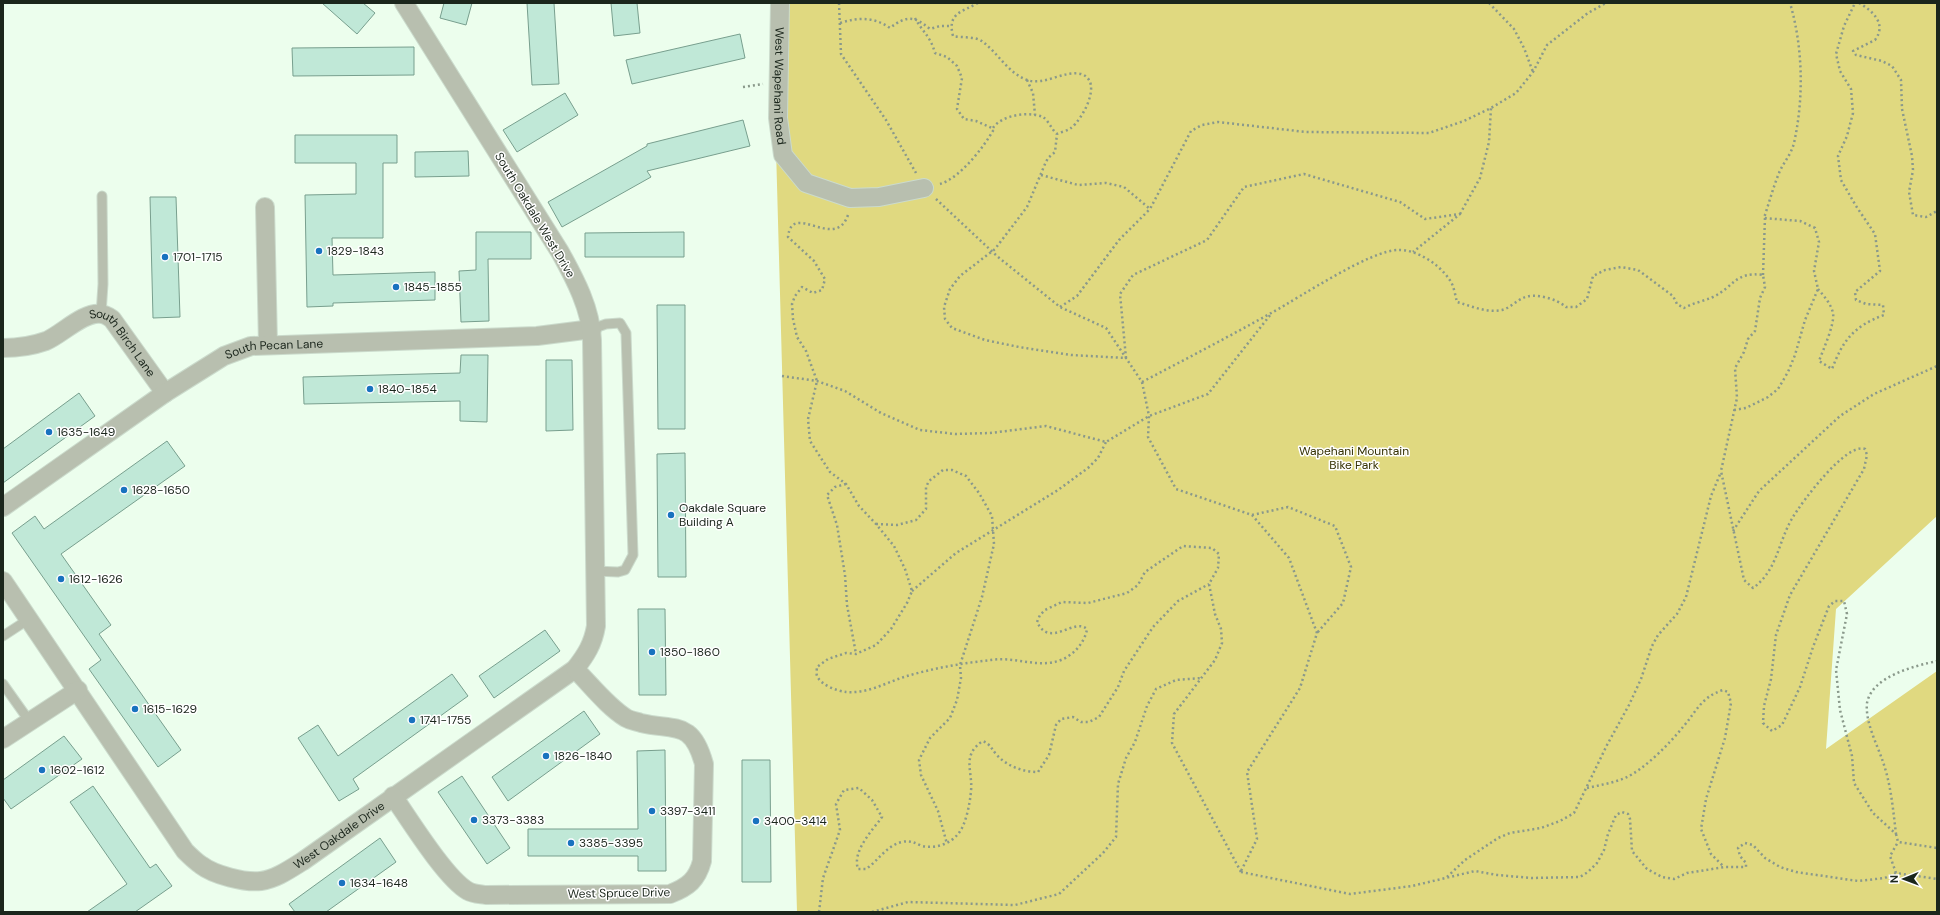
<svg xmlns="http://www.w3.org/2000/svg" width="1940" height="915" font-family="'DM Sans',sans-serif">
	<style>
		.green { fill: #e0d980 }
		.building { fill: #c0e8d7; stroke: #789f8e }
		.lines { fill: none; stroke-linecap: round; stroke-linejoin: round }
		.service-casing { stroke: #cbdbcc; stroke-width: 11 }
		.minor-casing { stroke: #cbdbcc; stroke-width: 20 }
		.path { stroke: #8a998b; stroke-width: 2.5; stroke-dasharray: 2 3; stroke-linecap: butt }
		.service { stroke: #b8bfaf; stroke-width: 9 }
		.minor { stroke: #b8bfaf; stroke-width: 18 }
		.poi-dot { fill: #1872bf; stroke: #fff; stroke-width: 1.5 }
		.labels { text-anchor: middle; stroke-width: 3; stroke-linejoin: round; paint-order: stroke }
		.street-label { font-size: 12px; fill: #1b261c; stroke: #fff }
		.poi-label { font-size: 12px; fill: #1b261c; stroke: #fff; text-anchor: start }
		.park-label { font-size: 12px; fill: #353103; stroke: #fff }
	</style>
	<rect width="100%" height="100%" fill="#ecfeed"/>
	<path class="green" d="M772,3H1937V516L1836,609L1826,749L1937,671V912H797Z"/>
	<path class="building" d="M322,3H363L375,13L357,34Z
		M444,3H472L466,25L440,18Z
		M527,3H554L559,84L532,85Z
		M611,3H637L640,33L614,36Z
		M740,34L745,58L632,84L626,60Z
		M414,47V75L293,76L292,48Z
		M565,93L578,115L517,152L503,130Z
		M743,120L750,146L647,171L651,177L562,227L548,202L647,146V144Z
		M295,135H397V163H383V238H332L333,275L435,272V300L333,303V306L307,307L305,195L356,194V163H295Z
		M468,151L469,176L415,177V152Z
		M150,197H176L180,317L153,318Z
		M476,232H531V259H488L489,321L461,322L459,271L476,270Z
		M684,232V257H585V233Z
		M657,305H685V429H658Z
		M461,355H488L487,422L460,421V401L304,404L303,377L460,373Z
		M546,360H572L573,430L546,431Z
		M79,393L95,416L3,483V449Z
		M167,441L185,466L61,554L111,625L99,634L181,750L158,767L89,669L101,660L12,533L35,516L44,529Z
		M685,453L686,577H658L657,454Z
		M638,609H665L666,695H639Z
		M545,630L560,651L494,698L479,676Z
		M452,674L468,696L353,779L359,789L339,801L298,738L318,725L338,756Z
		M584,711L600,734L508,801L492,777Z
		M64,736L82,759L11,809L3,798V780Z
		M665,750L666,871H638V856H528V829H638L637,751Z
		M742,760H770L771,882H742Z
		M462,776L510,848L487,864L438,792Z
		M93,786L150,868L156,864L172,886L135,912H87L127,884L70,802Z
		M380,838L396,862L326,912H295L289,904Z"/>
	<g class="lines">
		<g class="service-casing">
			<path id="service" d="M101,314L103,284L102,196
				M592,329L606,324L620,323L626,333L633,555L625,570L618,572L595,571
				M3,636L29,619
				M3,684L30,722"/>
		</g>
		<g class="minor-casing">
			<g id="minor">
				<path id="s1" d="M780,3L778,118L783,155L806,183L850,198L879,197L924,188"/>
				<path d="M265,207L268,344"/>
				<path id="s2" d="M3,348C18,348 32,346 46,341C61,335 84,311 101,314C104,314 109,317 112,319L165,393"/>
				<path id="s3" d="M3,507L165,393L224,356L251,346L537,336L592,329"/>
				<path id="s4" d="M3,581L185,851C190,856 195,861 201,865C214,875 245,883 261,881C276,879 290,869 303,861L575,669C586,655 593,644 596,626L592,340C591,309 575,279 560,252L404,3"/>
				<path d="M3,739L78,690"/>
				<path d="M393,796C409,819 446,879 468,891C473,894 480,894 486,895L670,894C688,887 697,880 702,861L704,764C692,720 676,731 641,723C636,721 631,721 626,718C607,706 591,685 575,669"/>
			</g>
		</g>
		<path class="path" d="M839,3L841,54L886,120L916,173
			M978,3C962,12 947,13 953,36C962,38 976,36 983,42C998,53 1008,73 1027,80C1044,86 1064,70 1081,74C1104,81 1082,120 1071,128C1067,131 1061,132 1057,134
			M1489,3L1514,29L1524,48L1533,72
			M1859,3C1873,11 1887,24 1875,40L1853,51L1856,55L1882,61L1892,66L1901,80L1902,109L1912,156L1913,170L1909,192L1913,215L1926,217L1937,211
			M915,18C923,33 930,35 935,53L947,57L957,66L962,78L957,109L964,119L976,121L994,129
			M840,23C859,17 874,17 890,28C907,15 914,16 930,29L940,26H951
			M1027,80L1033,93L1035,115
			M743,87L763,84
			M1041,175L1078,185L1106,183L1124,187L1150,209L1191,131L1202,125L1218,122L1306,132L1429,133L1464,121L1491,108L1516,93L1533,72L1547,45L1588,13L1606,3
			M940,184C960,178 984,147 994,129L993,128C1001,115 1029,111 1043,117C1048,120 1052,130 1057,134L1055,152L1048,158L1045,164L1027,207L995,249L960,276L950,289L944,307L945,319L952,328L985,340L1019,347L1071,355L1126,358L1120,294L1133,275L1207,240L1244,187L1304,174L1400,202L1425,219L1460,214L1413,252
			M936,199L998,257L1060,307L1106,328L1142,382L1149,416L1148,437L1176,489L1252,515L1289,558L1317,633L1300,688L1247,772L1257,839L1241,871
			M1460,214L1480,178L1489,142L1491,108
			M848,215C835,252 792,200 788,237L814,261L825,279L822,290L813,293L802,287L795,296L792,304L793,319L797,337L806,351L817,381L808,419L810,441L830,472L846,484L859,506L876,524L894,546L905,569L912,591L907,603L891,629L876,645L856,654L846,653L828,659L817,667C817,669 816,673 817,676C821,685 837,691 846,692C868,694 887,682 907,676C934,668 964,663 991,660C1015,656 1038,669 1061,660C1074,655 1085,642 1087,629C1074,617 1050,649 1037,622L1040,615L1045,610L1062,602L1088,603L1127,593L1138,585L1145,572L1183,546L1212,548L1219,554L1218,568L1209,584L1215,614L1221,629L1222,643L1215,660L1174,714L1172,743L1241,872
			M1763,275L1765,217
			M1818,289C1824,296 1831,304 1833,313C1835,324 1823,350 1819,361L1832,369C1843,340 1854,326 1884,315L1883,305L1866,304L1856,300L1855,292L1880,271L1875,234L1856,206L1841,180L1838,156L1847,136L1853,113L1851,89L1840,71L1836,54L1844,26L1855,3
			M1060,307L1077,296L1119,240L1150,209
			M782,376L817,381L845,391L881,413L920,430L955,434L990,433L1046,426L1106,442L1149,416L1208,394L1271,314
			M1142,382C1186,359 1230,336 1273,312C1300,297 1371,250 1398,250C1416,249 1439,264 1449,279C1454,285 1455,295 1457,302C1471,306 1486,313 1502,310C1510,308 1516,301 1523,298C1534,292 1557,299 1566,307H1576L1587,299L1593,276L1605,270L1621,267L1638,270L1673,296L1677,304L1684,308C1693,303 1704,301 1713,297C1734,287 1735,271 1763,275L1765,287L1760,298L1755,331L1748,339L1744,352L1735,368L1737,398L1721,471L1744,580L1753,588C1778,570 1778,541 1793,517C1802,502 1846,442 1865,449L1867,455L1864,469L1790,595L1776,635L1771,679L1764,706L1763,723L1772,731L1782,725L1800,687L1813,647L1829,606L1835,601H1844L1847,614L1836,670L1840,710L1852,756L1854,783L1873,813L1896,834C1893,809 1891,785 1883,762C1877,744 1865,722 1867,703C1872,676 1915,666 1937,661
			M1734,410L1746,408L1768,397L1778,389L1788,372L1795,355L1805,320L1818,289L1814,271L1819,242L1815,228L1800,221L1764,218C1769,203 1773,188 1779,173C1783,163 1791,155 1794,143C1804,98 1803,47 1790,3
			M846,484L835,487L827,495L837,525L845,575L847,605L856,654
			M1252,515L1288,507L1335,526L1351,567L1343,603L1317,633
			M876,524L897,525L916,520L926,509V487L929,481L943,470H952L966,476L979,493L992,516L994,544L982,597L960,665L961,678L957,700L950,718L930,738L919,760L921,775L938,811L947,844
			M1733,531L1759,491L1840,416L1874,394L1937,366
			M912,591L956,553L1058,490L1088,468L1098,458L1106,442
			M1587,788C1600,785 1613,783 1625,778C1645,769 1669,744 1683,727C1696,712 1701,697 1723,690L1728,692L1731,703L1725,738L1706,799L1701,829L1711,854L1724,867
			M1896,834L1898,842L1937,848
			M1241,872L1350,894L1412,886L1475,871L1497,875L1532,878L1580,877L1588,872L1597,863L1604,850L1608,834L1616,815L1622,812L1628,814L1630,819L1632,851L1647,869L1662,877L1674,879L1687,873L1725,867H1746V863L1740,856L1738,848L1745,843L1753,845L1765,858L1780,867L1796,872L1858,881L1885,878L1896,873L1937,879
			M1896,873L1890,856L1898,842
			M1447,877L1465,860L1498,838L1510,833L1541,828L1560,821L1574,813L1607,745L1629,705L1641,679L1652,646L1658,635L1677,614L1686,597L1711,496L1721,472
			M819,912L823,878L840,830L836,804L844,790L859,788L872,800L882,817C872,831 852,851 858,869H866C878,861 887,845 902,842C910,840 915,843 922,846C935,849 950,844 958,834C966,825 970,803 971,791C973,771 961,755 983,741C992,746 990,747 996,754C1006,766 1023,772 1038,772L1049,755L1056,725L1061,719L1073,717L1081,722H1089L1099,717L1118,687L1124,671L1153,627L1178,601L1209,584
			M872,912L908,902L1015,905L1059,894L1103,853L1116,837L1118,784L1126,758L1135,742L1147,706L1156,689L1176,680L1202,678"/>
		<use href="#service" class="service"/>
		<use href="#minor" class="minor"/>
	</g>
	<g class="poi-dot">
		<circle cx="319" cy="251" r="4"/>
		<circle cx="165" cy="257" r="4"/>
		<circle cx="396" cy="287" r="4"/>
		<circle cx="370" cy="389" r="4"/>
		<circle cx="49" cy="432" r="4"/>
		<circle cx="124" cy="490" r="4"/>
		<circle cx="671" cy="515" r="4"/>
		<circle cx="61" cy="579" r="4"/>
		<circle cx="652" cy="652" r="4"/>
		<circle cx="135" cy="709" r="4"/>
		<circle cx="412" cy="720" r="4"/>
		<circle cx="546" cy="756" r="4"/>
		<circle cx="42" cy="770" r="4"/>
		<circle cx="652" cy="811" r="4"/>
		<circle cx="474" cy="820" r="4"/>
		<circle cx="756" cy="821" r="4"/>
		<circle cx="571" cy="843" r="4"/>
		<circle cx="342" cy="883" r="4"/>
	</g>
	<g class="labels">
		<g class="street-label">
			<text dy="4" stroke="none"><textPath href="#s1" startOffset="83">West Wapehani Road</textPath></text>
			<text transform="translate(535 215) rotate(59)" y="4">South Oakdale West Drive</text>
			<text dy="4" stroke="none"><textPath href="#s2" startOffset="141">South Birch Lane</textPath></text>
			<text dy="4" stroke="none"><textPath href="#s3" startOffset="319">South Pecan Lane</textPath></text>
			<text dy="4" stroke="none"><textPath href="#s4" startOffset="501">West Oakdale Drive</textPath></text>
			<text transform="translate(619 893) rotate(-1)" y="4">West Spruce Drive</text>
		</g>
		<g class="poi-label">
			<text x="327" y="255">1829-1843</text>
			<text x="173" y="261">1701-1715</text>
			<text x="404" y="291">1845-1855</text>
			<text x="378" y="393">1840-1854</text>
			<text x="57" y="436">1635-1649</text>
			<text x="132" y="494">1628-1650</text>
			<text x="679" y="512">Oakdale Square<tspan x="679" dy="14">Building A</tspan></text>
			<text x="69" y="583">1612-1626</text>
			<text x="660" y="656">1850-1860</text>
			<text x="143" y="713">1615-1629</text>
			<text x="420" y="724">1741-1755</text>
			<text x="554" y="760">1826-1840</text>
			<text x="50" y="774">1602-1612</text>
			<text x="660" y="815">3397-3411</text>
			<text x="482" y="824">3373-3383</text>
			<text x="764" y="825">3400-3414</text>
			<text x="579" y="847">3385-3395</text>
			<text x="350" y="887">1634-1648</text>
		</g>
		<g class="park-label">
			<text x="1354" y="455">Wapehani Mountain<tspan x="1354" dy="14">Bike Park</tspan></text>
		</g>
	</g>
	<rect width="1940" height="915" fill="none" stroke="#1b261c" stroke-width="8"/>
	<g transform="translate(1904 879) rotate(269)" stroke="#ffffff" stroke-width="3" paint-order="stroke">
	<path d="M0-3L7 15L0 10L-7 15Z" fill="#1b261c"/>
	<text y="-6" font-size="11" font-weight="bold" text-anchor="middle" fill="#1b261c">N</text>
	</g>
</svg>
